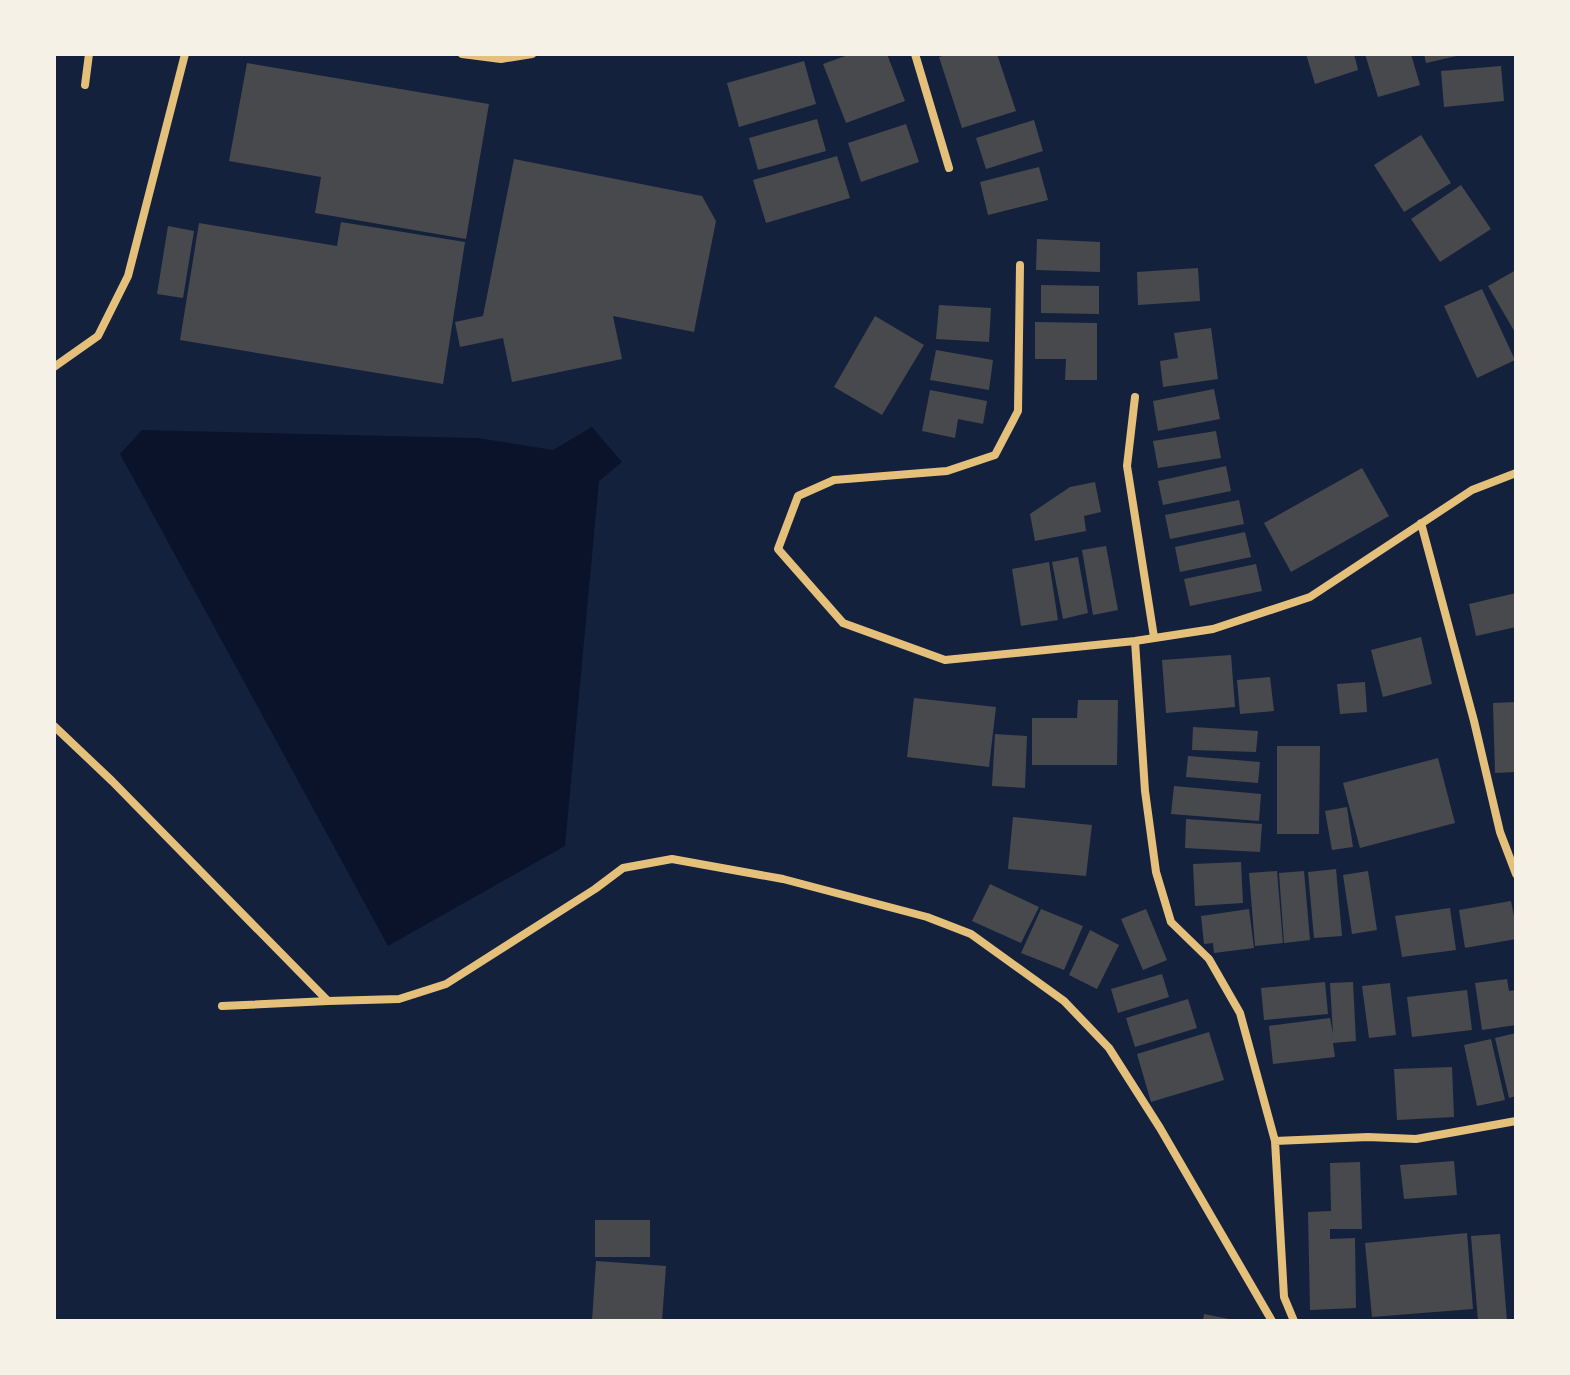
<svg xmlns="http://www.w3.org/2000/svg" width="1570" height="1375" font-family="Ubuntu,sans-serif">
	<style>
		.water { fill: #0b132b }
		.building { fill: #48494c }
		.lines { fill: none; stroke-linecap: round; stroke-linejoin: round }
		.minor { stroke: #e5c07b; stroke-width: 8 }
	</style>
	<rect width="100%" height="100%" fill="#14213d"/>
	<path class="water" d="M592,427L622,462L599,481L565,846L388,946L120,454L142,430L478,438L553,450Z"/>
	<path class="building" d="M851,54H887L905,101L846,123L823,64Z
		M950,54H997L1016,111L962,128L939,57Z
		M1306,54H1354L1358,70L1315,84Z
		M1365,54H1411L1420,85L1378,97Z
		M1424,54H1461V55L1426,63Z
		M804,61L816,104L739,127L727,83Z
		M247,63L489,104L466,239L315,213L321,177L229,161Z
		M1501,66L1504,101L1444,107L1441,71Z
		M817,119L826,151L758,170L749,138Z
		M1034,120L1043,151L986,169L976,138Z
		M906,124L919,162L861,182L848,143Z
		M1421,135L1451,183L1404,212L1374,165Z
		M837,156L850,198L766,223L753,180Z
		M514,159L702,196L716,221L694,332L613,316L622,359L512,382L503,338L460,347L455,322L483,316Z
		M1039,167L1048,200L988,215L980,182Z
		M1461,185L1491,229L1440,262L1411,219Z
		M341,222L465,242L443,384L180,340L199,223L337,246Z
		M168,226L194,231L183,298L157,294Z
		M1037,239L1100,242V272L1036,270Z
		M1198,268L1200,301L1138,305L1137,272Z
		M1516,270V334L1488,286Z
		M1041,285L1099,286V314L1041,313Z
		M1482,289L1515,360L1477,378L1444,306Z
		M939,305L991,308L989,342L936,339Z
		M875,316L924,345L882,415L834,387Z
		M1035,322L1097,323V380H1065L1066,359H1035Z
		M1211,328L1218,379L1163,387L1160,361L1178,358L1174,333Z
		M936,350L993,360L989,390L930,380Z
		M1214,389L1220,419L1158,431L1153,401Z
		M930,390L987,401L983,424L958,419L955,438L922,431Z
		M1216,431L1221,458L1158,468L1153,441Z
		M1226,466L1231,491L1163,505L1158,481Z
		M1362,468L1389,516L1291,572L1264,523Z
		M1095,482L1101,512L1084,516L1086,531L1035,541L1030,514L1070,487Z
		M1239,500L1244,524L1170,539L1165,515Z
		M1245,532L1251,557L1180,572L1175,547Z
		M1106,546L1118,610L1093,615L1082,550Z
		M1078,557L1088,613L1063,619L1052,562Z
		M1049,562L1058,620L1021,626L1012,569Z
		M1256,564L1262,591L1190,606L1184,579Z
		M1516,593V627L1476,636L1469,604Z
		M1421,637L1432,684L1383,697L1371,650Z
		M1231,655L1235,707L1166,713L1162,660Z
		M1270,677L1274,711L1240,714L1237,680Z
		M1365,682L1367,712L1340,714L1337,684Z
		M914,698L996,707L989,767L907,757Z
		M1078,700H1118L1117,765H1032V718H1077Z
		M1516,702V772L1495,773L1493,703Z
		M1193,727L1258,731L1256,752L1192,750Z
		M995,734L1027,736L1025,788L992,786Z
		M1277,746H1320L1319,834H1277Z
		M1188,756L1260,762L1258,783L1186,777Z
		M1438,758L1455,823L1360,848L1343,783Z
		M1174,786L1261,794L1259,821L1171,814Z
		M1347,807L1353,847L1332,850L1325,811Z
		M1013,817L1092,825L1086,876L1008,869Z
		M1186,819L1262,824L1260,852L1185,848Z
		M1241,862L1243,903L1195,906L1193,864Z
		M1336,869L1342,936L1314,938L1308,872Z
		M1277,871L1283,943L1255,946L1249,873Z
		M1304,871L1310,940L1284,943L1279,873Z
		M1368,871L1377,930L1352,934L1343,875Z
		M990,884L1039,907L1021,943L972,921Z
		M1511,901L1516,927V939L1465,948L1459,910Z
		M1450,908L1456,950L1402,957L1395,916Z
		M1041,909L1083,926L1064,970L1021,953Z
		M1146,909L1167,960L1143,970L1121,919Z
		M1249,909L1254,948L1214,953L1213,943L1204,944L1201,916Z
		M1090,930L1119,945L1097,989L1069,975Z
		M1162,974L1169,997L1118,1013L1111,989Z
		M1507,979L1509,991L1516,990V1025L1482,1030L1475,983Z
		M1325,982L1328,1014L1264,1020L1261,988Z
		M1353,982L1356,1041L1333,1043L1335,1057L1273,1064L1269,1026L1330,1018L1333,1034L1330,983Z
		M1390,983L1396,1035L1369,1038L1362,986Z
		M1467,990L1472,1030L1412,1037L1407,997Z
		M1188,999L1197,1028L1135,1047L1126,1018Z
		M1209,1032L1224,1080L1151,1102L1137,1054Z
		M1516,1033V1096L1509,1098L1495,1038Z
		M1491,1039L1505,1100L1477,1106L1464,1045Z
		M1452,1067L1454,1117L1397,1120L1394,1069Z
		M1454,1161L1457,1195L1404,1199L1400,1165Z
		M1360,1162L1362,1229H1330V1239L1355,1238L1356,1308L1310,1310L1308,1212L1331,1211L1330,1163Z
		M595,1220H650V1257H595Z
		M1467,1233L1473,1309L1372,1317L1365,1243Z
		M1500,1234L1507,1321H1478L1471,1236Z
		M596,1261L666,1266L662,1321H592Z
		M1204,1314L1234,1320L1233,1321H1203Z"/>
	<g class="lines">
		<path class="minor" d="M462,54L501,59L532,54
			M915,54L949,168
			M85,85L89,54
			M1020,265L1018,411L995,455L947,471L834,480L798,496L778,549L843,623L945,660L1135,641L1213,629L1310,597L1472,490L1516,473
			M54,367L98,336L128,276L185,54
			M1135,397L1127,466L1154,637
			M1421,523L1474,721L1500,832L1516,874
			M1135,641L1145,791L1156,872L1171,922L1209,959L1240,1013L1275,1141L1284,1297L1294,1321
			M54,726L112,781L328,1001L399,999L446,984L595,889L623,868L672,859L783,879L927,917L971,934L1064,1001L1109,1048L1160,1128L1272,1321
			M222,1006L328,1001
			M1275,1141L1368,1137L1416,1139L1516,1121"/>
	</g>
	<rect width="1570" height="1375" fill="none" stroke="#f6f1e7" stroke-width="112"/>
</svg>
